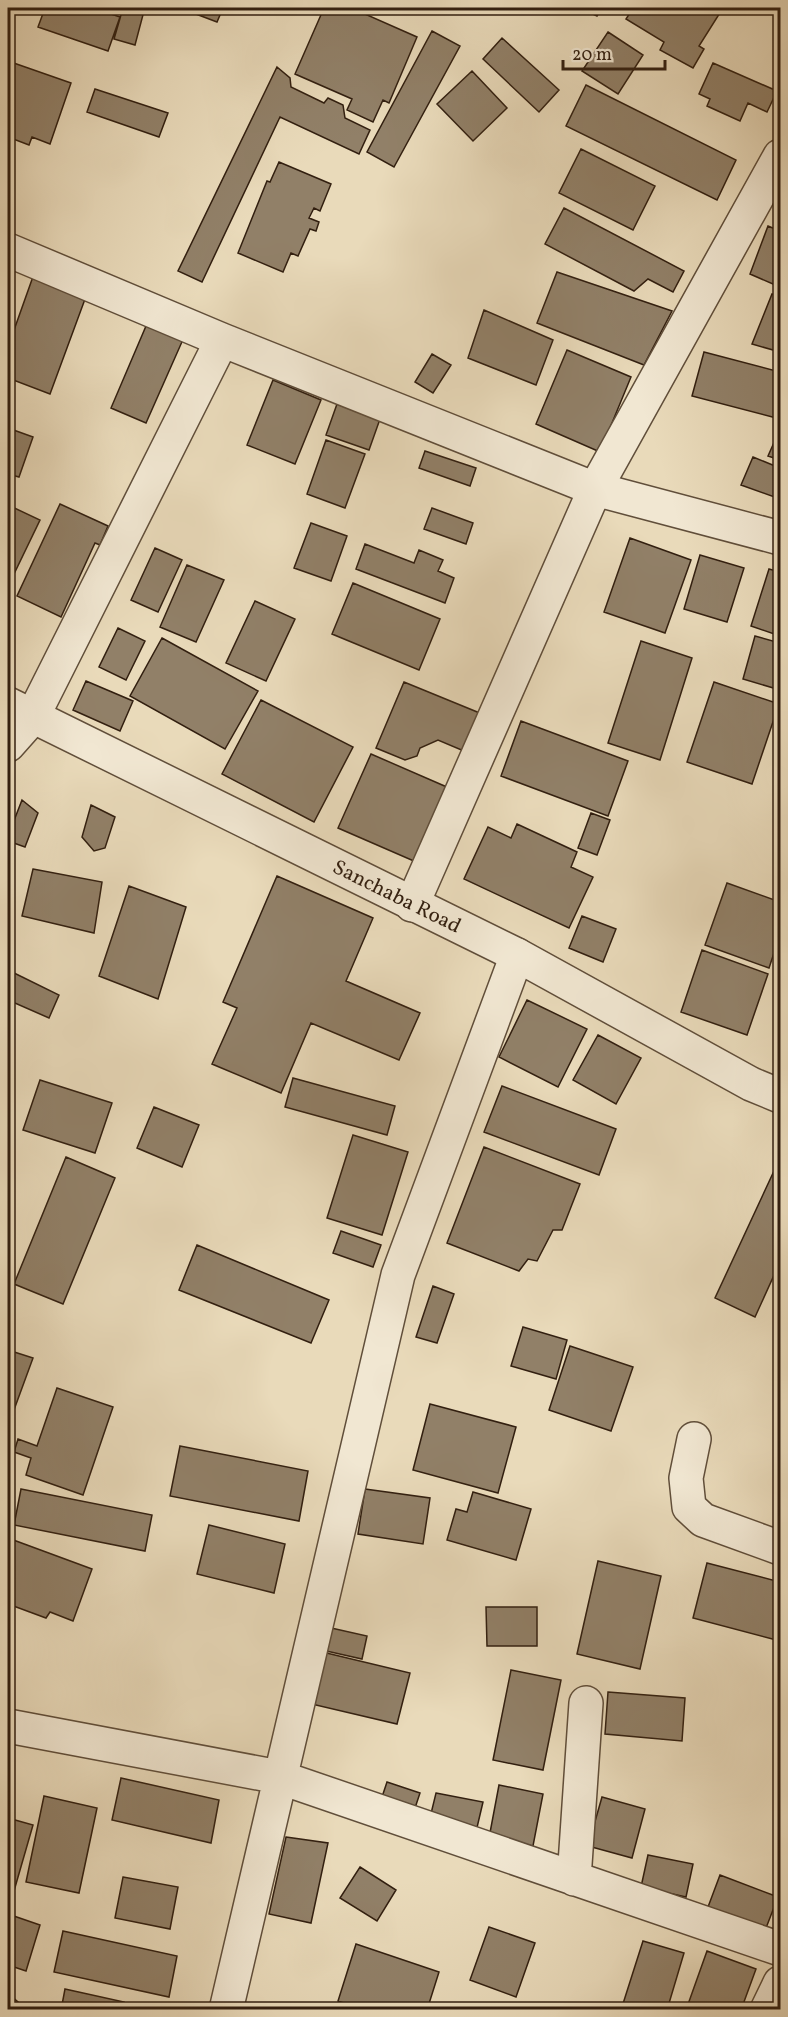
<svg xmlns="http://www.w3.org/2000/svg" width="788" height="2017" font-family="Vollkorn,serif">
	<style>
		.building { fill: #918068; stroke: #321f10; stroke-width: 1.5 }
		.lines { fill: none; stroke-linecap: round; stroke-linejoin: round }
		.minor-casing { stroke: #604e3a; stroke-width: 36 }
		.tertiary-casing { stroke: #604e3a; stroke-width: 36 }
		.minor { stroke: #f1e7d2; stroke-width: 33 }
		.tertiary { stroke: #f1e7d2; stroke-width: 33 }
		.labels { text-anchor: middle; stroke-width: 5; stroke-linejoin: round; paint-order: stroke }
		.street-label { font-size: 21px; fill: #321f10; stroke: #f1e7d2 }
	</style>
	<rect width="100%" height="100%" fill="#e9daba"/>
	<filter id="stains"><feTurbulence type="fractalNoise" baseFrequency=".00333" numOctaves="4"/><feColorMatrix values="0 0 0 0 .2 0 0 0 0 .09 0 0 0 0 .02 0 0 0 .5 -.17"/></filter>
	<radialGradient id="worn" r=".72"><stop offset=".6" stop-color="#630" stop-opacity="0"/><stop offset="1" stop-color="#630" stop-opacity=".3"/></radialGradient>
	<path class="building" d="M45,8H96V9L120,17L108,51L38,27Z
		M123,8H137L144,11L135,45L114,39Z
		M180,8H223L217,22Z
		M324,8H360L358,11L417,37L389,103L383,100L373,122L347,110L352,99L295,74Z
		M580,8H602L597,16Z
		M633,8H723L699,46L704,49L693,68L660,50L664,42L626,19Z
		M432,31L460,46L394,167L367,152Z
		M608,32L643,55L618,94L582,71Z
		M502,38L559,90L539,112L483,59Z
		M8,61L71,83L50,144L32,137L29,145L8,137Z
		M713,63L777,91L767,112L748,103L740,121L707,106L710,99L699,94Z
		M277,67L290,78L291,87L324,103L328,98L343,105L345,118L370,130L359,154L280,117L202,282L178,271Z
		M472,71L507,108L473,141L437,104Z
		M586,85L736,160L717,200L566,126Z
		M95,89L168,113L159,137L87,112Z
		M581,149L655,186L633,230L559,193Z
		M279,162L331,184L320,211L314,208L309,218L319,222L316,231L310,229L298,256L291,253L283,272L238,253L267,181L270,182Z
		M564,208L684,271L673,292L648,279L634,291L545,244Z
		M768,226L780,231V287L750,274Z
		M35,271L88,291L50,394L8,378V347Z
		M557,272L672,311L644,365L537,323Z
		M772,294L780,296V352L752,344Z
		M484,310L553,340L536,385L468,358Z
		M149,319L185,335L146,423L111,408Z
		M567,350L631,377L600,452L536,424Z
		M704,352L780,372V419L692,396Z
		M432,354L451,365L433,393L415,382Z
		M273,380L321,400L295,464L247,445Z
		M337,404L380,419L369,450L326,435Z
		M8,428L33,437L19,477L8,474Z
		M780,429V460L768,456Z
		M326,440L365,454L345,508L307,494Z
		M425,451L476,468L470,486L419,468Z
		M753,457L780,468V499L741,485Z
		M60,504L108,526L100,545L95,543L61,617L17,596Z
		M8,505L40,520L13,576L8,574Z
		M432,508L473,523L466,544L424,529Z
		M311,523L347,536L331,581L294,568Z
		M630,538L691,560L665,633L604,612Z
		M365,544L414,563L419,550L443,560L438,571L454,578L445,603L356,569Z
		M155,548L182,560L158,612L131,600Z
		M700,555L744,568L727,622L684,609Z
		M187,565L224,580L196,642L160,627Z
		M769,569L780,572V636L751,626Z
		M353,583L440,619L419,670L332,634Z
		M255,601L295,619L266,681L226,663Z
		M118,628L145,641L126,680L99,667Z
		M755,636L780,643V690L743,679Z
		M162,638L258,691L225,749L130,696Z
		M641,641L692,658L660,760L608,743Z
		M86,681L133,701L120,731L73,710Z
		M404,682L487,716L471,754L438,740L420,748L417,756L405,760L376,748Z
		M714,682L779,704L752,784L687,762Z
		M261,700L353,747L314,822L222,774Z
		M521,721L628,761L608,816L501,776Z
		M371,754L456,791L423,865L338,828Z
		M22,800L38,813L25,847L8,841V836Z
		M91,805L115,817L105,848L94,851L82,837Z
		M591,813L610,820L597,855L578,848Z
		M517,824L577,852L571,867L593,877L569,928L464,879L488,827L511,838Z
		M33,869L102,882L94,933L22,916Z
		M277,876L373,918L346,981L420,1013L399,1060L311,1023L281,1093L212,1064L237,1008L223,1002Z
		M727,883L780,902V935L769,968L705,945Z
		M129,886L186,907L158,999L99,976Z
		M582,916L616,929L603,962L569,948Z
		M702,950L768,974L747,1035L681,1012Z
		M8,970L59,995L49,1018L8,1000Z
		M527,1000L587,1029L558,1087L499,1057Z
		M598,1035L641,1058L616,1104L573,1080Z
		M293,1078L395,1106L387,1135L285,1107Z
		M40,1080L112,1103L95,1153L23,1130Z
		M502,1086L616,1129L599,1175L484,1132Z
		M154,1107L199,1125L182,1167L137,1148Z
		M353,1135L408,1152L382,1235L327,1218Z
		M484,1147L580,1184L562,1230H553L537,1261L528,1259L519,1271L447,1243Z
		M66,1157L115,1178L63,1304L14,1284Z
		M780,1158V1262L755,1317L715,1298Z
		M341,1231L381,1245L373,1267L333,1253Z
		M197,1245L329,1300L311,1343L179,1290Z
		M433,1286L454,1294L437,1343L416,1337Z
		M523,1327L567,1340L556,1379L511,1366Z
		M570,1346L633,1367L611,1431L549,1410Z
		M8,1350L33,1358L11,1418L8,1417Z
		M57,1388L113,1407L83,1495L26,1475L31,1458L14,1452L18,1439L37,1446Z
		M430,1404L516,1427L498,1493L413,1470Z
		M180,1446L308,1471L299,1521L170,1496Z
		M21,1489L152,1515L145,1551L14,1525Z
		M365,1489L430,1498L423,1544L358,1534Z
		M473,1492L531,1509L516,1560L447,1540L456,1509L467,1512Z
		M209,1525L285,1544L274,1593L197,1574Z
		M8,1538L92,1569L73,1621L50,1612L46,1618L8,1604Z
		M598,1561L661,1576L640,1669L577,1654Z
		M707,1563L780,1582V1641L693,1618Z
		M486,1607H537V1646H487Z
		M318,1625L367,1636L362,1659L313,1648Z
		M314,1650L410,1673L397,1724L303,1702Z
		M511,1670L561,1680L543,1770L493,1760Z
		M608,1692L685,1698L682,1741L605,1734Z
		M121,1778L219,1800L211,1843L112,1820Z
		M387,1782L420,1793L412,1817L379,1806Z
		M499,1785L543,1794L533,1846L489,1838Z
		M436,1793L483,1802L475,1836L428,1826Z
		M44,1796L97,1808L79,1893L26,1882Z
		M602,1797L645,1809L632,1858L588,1846Z
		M8,1818L33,1825L14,1891L8,1889Z
		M286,1837L328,1843L311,1923L269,1914Z
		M648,1855L693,1864L686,1897L641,1887Z
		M360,1867L396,1890L377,1921L340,1898Z
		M720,1875L778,1897L766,1928L708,1907Z
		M123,1877L178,1887L170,1929L115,1918Z
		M8,1914L40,1925L26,1971L8,1965Z
		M489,1927L535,1943L516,1997L470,1980Z
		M63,1931L177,1956L169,1997L54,1972Z
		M643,1941L684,1953L667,2010H621Z
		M356,1944L439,1972L427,2010H363L338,2001Z
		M707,1951L756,1969L741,2010H686Z
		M65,1989L124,2002L122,2010H61Z
		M8,1993L27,2010H8Z"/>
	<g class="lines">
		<g class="minor-casing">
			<path id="minor" d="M8,250L222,340L595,489L780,538
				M8,745L32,718L222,340
				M412,905L595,489L780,156
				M694,1439L686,1478L689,1507L703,1520L780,1548
				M8,1726L279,1777L780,1949
				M574,1879L586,1703
				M226,2010L398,1275L517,955
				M767,2010L780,1983"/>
		</g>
		<g class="tertiary-casing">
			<g id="tertiary">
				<path id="s1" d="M8,704L517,955L751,1084L780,1096"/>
			</g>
		</g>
		<use href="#minor" class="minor"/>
		<use href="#tertiary" class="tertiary"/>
	</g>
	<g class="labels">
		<g class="street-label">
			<text dy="7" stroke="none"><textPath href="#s1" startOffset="434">Sanchaba Road</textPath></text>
		</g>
	</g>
	<rect width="788" height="2017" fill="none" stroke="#e9daba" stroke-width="30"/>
	<rect x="9" y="9" width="770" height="1999" fill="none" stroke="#321f10" stroke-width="3"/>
	<rect x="15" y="15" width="758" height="1987" fill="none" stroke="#321f10" stroke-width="1.5"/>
	<path d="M563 60v9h102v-9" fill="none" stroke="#321f10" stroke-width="3"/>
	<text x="572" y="60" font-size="18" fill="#321f10" stroke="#f1e7d2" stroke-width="4.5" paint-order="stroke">20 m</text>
	<rect width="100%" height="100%" filter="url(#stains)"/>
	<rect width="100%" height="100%" fill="url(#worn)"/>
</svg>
